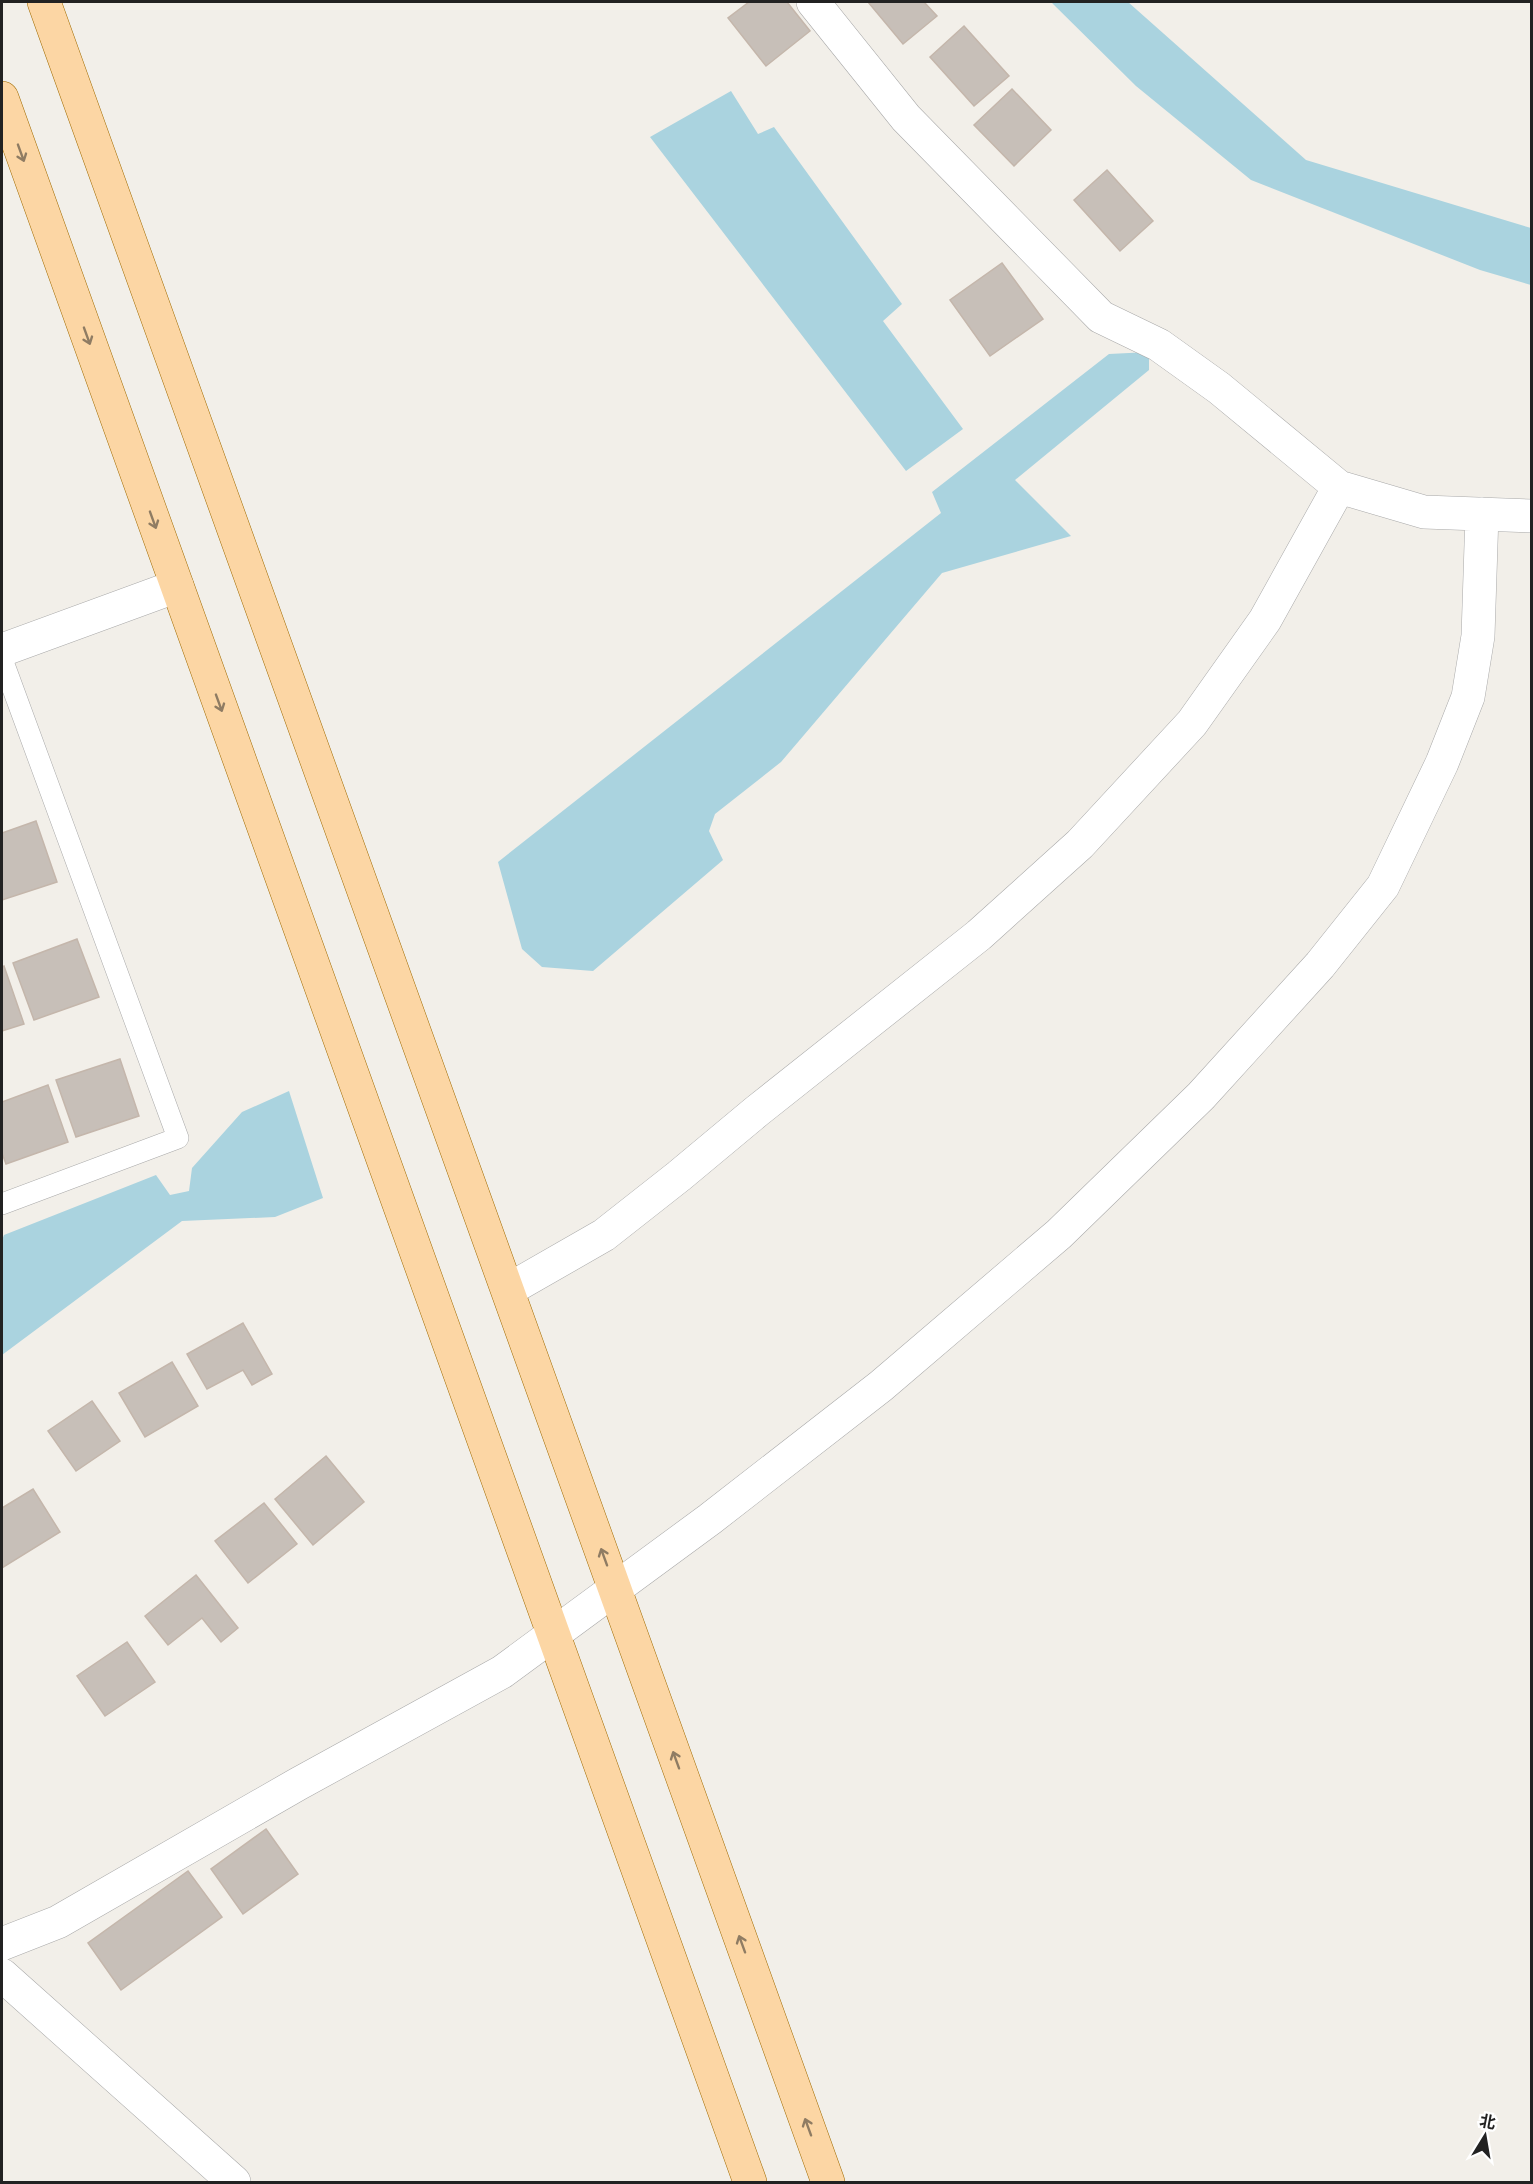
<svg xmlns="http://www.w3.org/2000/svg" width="1533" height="2184" font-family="'Work Sans','Noto Sans SC',sans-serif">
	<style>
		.water { fill: #aad3df }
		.building { fill: #c7bfb8; stroke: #c4b6ab; stroke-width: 1.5 }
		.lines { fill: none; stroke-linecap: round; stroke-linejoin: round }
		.service-casing { stroke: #a9a9a9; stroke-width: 22 }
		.minor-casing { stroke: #a9a9a9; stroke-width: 34 }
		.primary-casing { stroke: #a06b00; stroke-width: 34 }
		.service { stroke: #fff; stroke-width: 21 }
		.minor { stroke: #fff; stroke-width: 33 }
		.primary { stroke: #fcd6a4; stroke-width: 33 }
		.oneway { stroke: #8f7c63 }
	</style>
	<rect width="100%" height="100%" fill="#f2efe9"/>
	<path class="water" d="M1051,2H1128L1306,160L1531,228V285L1480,270L1251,180L1136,86Z
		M731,91L758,134L774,127L902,304L883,321L963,429L906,471L650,137Z
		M1149,352V370L1015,480L1071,536L942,573L781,762L715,814L709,831L723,860L593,971L542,967L522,949L498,862L941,513L932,492L1109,354Z
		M289,1091L323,1198L275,1217L182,1221L2,1355V1240L4,1235L156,1175L170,1195L189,1191L192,1168L242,1112Z"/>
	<path class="building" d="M749,2H787L810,31L766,66L728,18Z
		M868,2H924L937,16L903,44Z
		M964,26L1009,76L974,106L930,57Z
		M1012,89L1051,130L1014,166L974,125Z
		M1107,170L1153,221L1120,251L1074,200Z
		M1002,263L1043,319L990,356L950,300Z
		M36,821L57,882L2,900V833Z
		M77,939L99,997L34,1020L13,963Z
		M4,966L24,1024L2,1031V967Z
		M120,1059L139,1116L76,1137L56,1080Z
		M48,1085L68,1142L6,1164L2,1153V1102Z
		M243,1323L272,1374L252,1385L243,1370L207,1389L187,1354Z
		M172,1362L198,1406L145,1437L119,1393Z
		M92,1401L120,1441L76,1471L48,1431Z
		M326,1456L364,1502L313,1545L275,1499Z
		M33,1489L60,1532L2,1568V1508Z
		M264,1503L297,1544L248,1583L215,1541Z
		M196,1575L238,1628L221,1642L202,1618L168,1645L145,1616Z
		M127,1642L155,1682L105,1716L77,1676Z
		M266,1829L298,1874L243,1914L211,1869Z
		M188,1871L222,1917L121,1990L88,1943Z"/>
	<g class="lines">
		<g class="service-casing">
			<path id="service" d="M2,659L178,1138L2,1204"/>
		</g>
		<g class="minor-casing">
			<path id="minor" d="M813,2L906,118L1101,317L1159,345L1219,388L1339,487L1424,512L1532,516
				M2,650L177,586
				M508,1290L604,1235L679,1176L757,1111L979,935L1080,844L1192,723L1265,620L1339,487
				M2,1944L58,1922L298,1784L502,1672L710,1519L881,1386L1059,1234L1201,1096L1320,965L1383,886L1442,763L1468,697L1478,636L1482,514
				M2,1975L234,2182"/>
		</g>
		<g class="primary-casing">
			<path id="primary" d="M44,2L828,2182
				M2,98L750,2182"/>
		</g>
		<use href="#service" class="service"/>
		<use href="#minor" class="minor"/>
		<use href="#primary" class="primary"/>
	</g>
	<defs><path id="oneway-shaft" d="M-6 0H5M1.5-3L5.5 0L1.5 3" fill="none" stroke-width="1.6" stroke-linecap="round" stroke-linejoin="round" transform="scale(1.5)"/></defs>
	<g class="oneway">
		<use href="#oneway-shaft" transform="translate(21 153) rotate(70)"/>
		<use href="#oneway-shaft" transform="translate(87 336) rotate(70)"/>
		<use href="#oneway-shaft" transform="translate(153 520) rotate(70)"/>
		<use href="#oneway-shaft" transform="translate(219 703) rotate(70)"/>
		<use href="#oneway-shaft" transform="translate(604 1557) rotate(-110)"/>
		<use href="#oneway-shaft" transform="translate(676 1760) rotate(-110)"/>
		<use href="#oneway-shaft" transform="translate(742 1944) rotate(-110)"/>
		<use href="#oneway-shaft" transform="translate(808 2127) rotate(-110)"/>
	</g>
	<rect width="1533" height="2184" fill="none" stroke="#222222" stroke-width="6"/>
	<g transform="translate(1485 2136) rotate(11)" stroke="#ffffff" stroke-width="4.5" paint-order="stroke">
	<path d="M0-4.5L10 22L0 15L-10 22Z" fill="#222222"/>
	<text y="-9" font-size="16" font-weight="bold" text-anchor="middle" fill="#222222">北</text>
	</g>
</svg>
